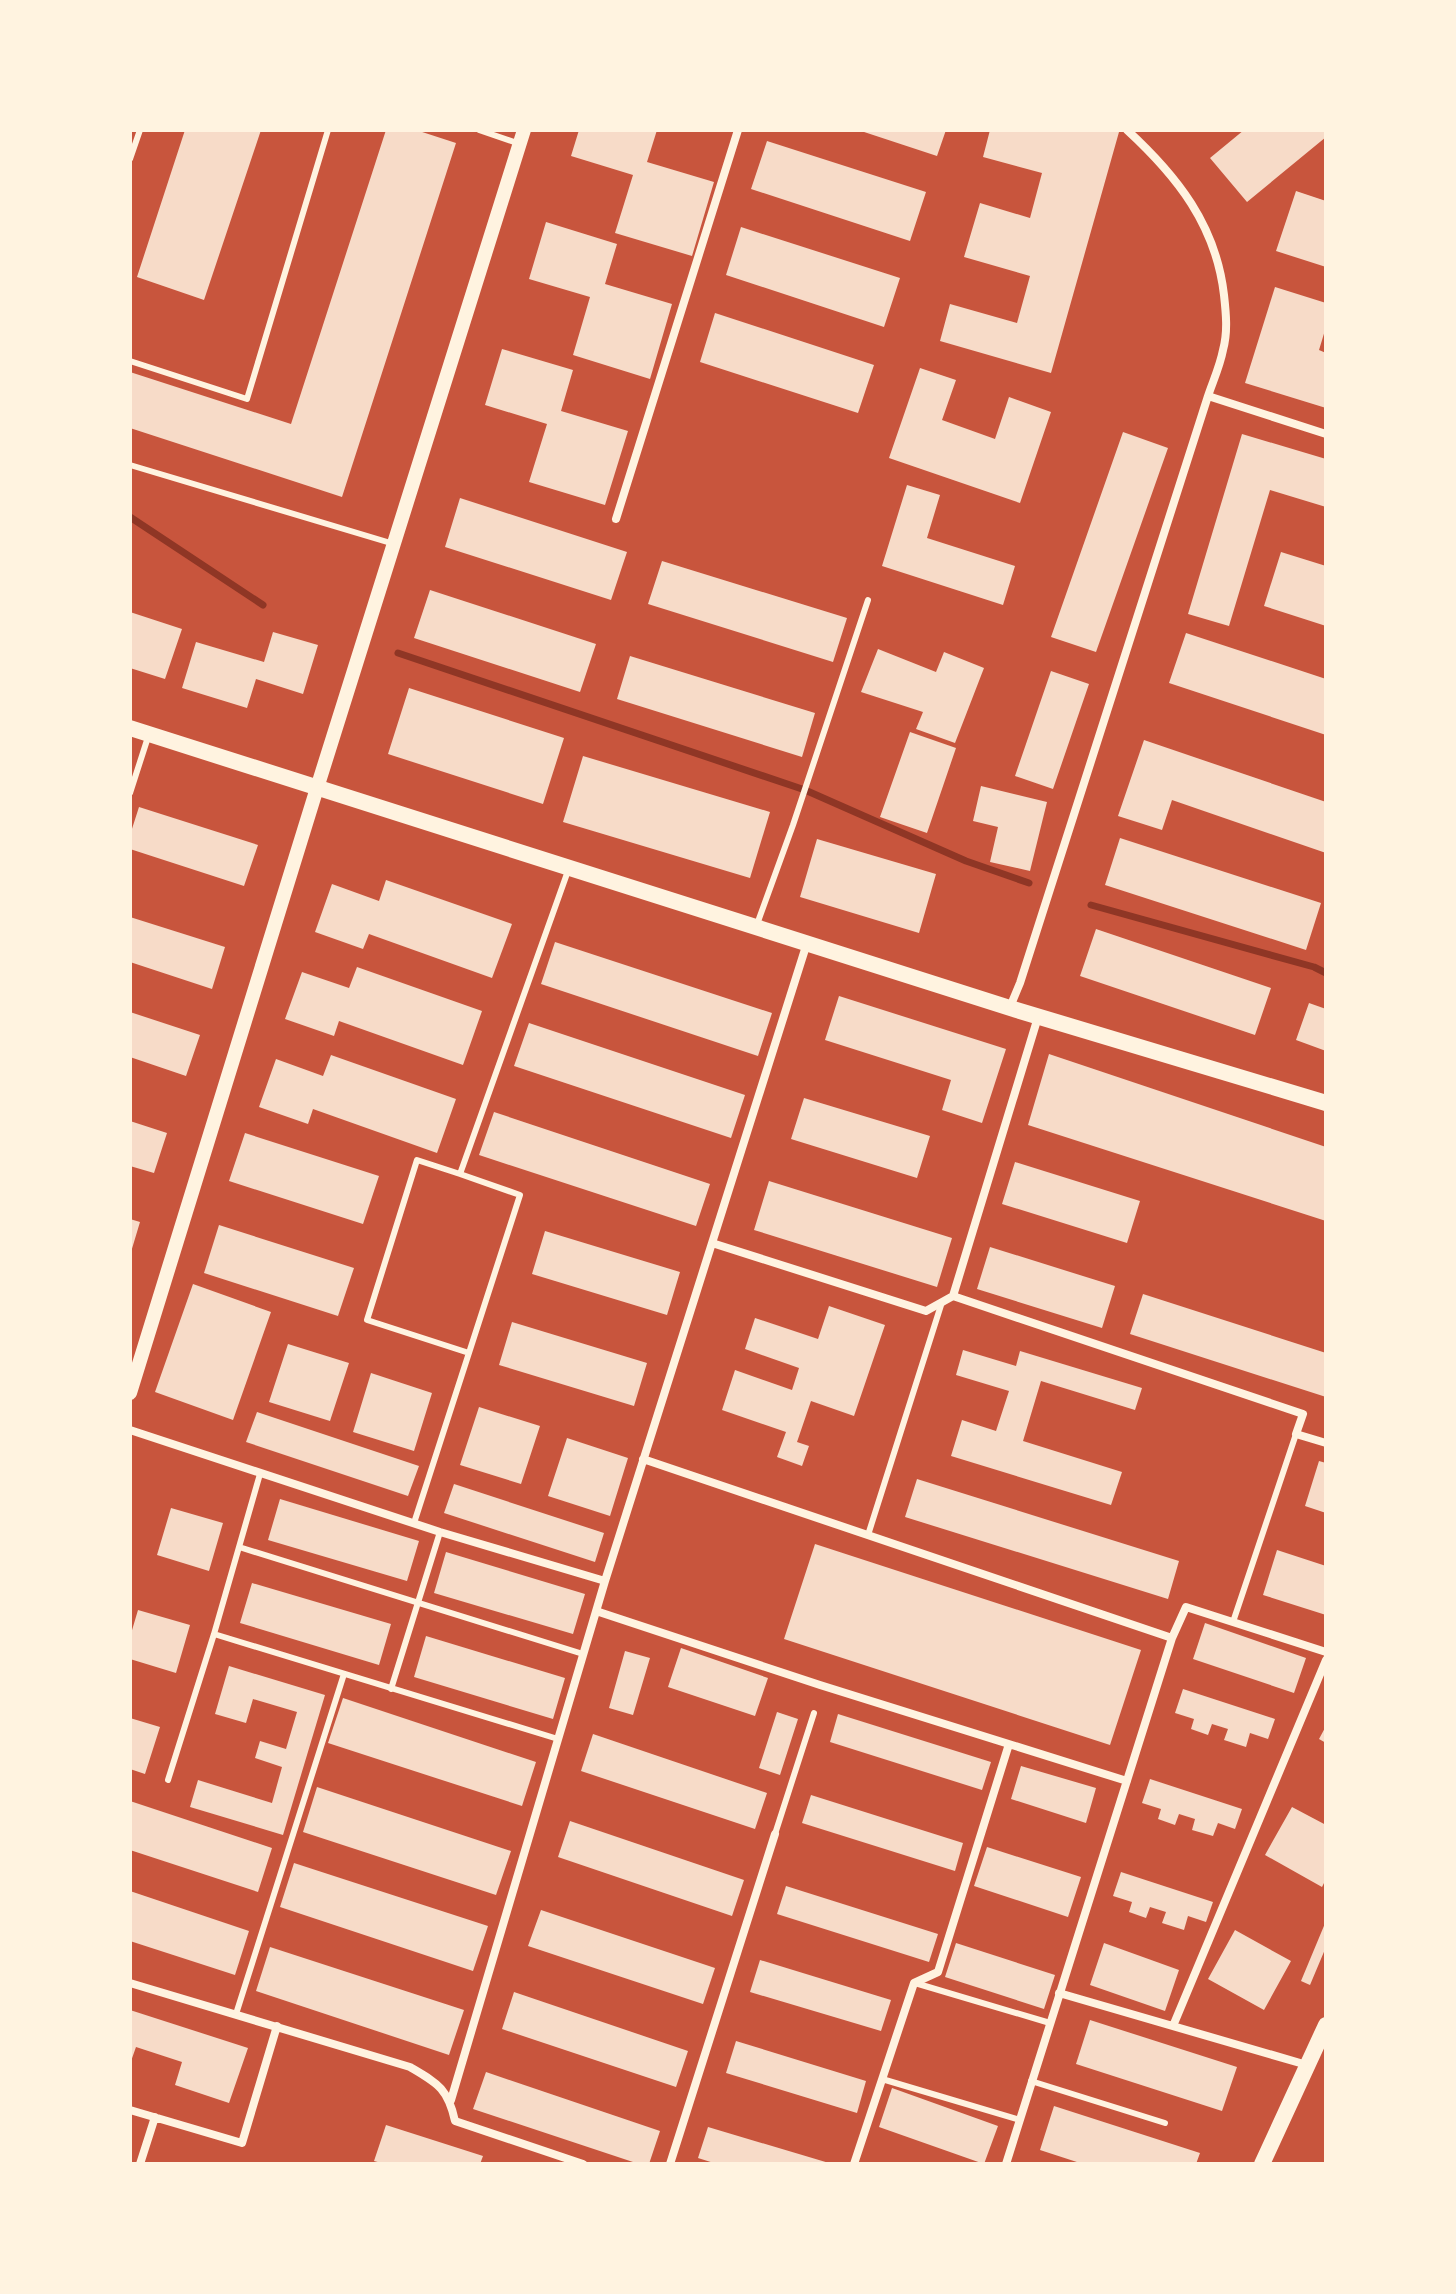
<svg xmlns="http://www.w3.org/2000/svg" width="1456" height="2294" font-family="'Playfair Display',serif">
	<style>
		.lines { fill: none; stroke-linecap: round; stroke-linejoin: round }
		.stream { stroke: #8f3625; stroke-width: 7 }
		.building { fill: #f7dbc8 }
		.service { stroke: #fff3e0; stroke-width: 6 }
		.minor { stroke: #fff3e0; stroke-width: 8 }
		.tertiary { stroke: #fff3e0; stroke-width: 14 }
		.secondary { stroke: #fff3e0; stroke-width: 16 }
	</style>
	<rect width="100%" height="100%" fill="#c8553d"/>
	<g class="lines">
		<path class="stream" d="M130,517L263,605
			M398,653L805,790L966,861L1029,883
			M1091,905L1314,967L1326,973"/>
	</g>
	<path class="building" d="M185,130H261L204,300L137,277Z
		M386,130H416L456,143L342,497L130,428V372L291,424Z
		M579,130H657L647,162L714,182L692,256L615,233L633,175L571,156Z
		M858,130H946L937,156Z
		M990,130L1119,132L1051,373L940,341L950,304L1017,323L1030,276L964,257L980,203L1030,218L1042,173L983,157Z
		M1244,130H1326V137L1247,202L1210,158Z
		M767,141L926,192L910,241L751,189Z
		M1296,191L1326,201V267L1276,251Z
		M546,222L617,244L605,284L672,304L650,379L573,355L590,297L529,279Z
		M741,227L900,278L884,327L726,275Z
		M1275,287L1326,303V327L1319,350L1326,353V408L1245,383Z
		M715,313L874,365L858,413L700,362Z
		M502,349L573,370L561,411L628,431L605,505L529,482L547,424L485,405Z
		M920,368L956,380L942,420L995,439L1009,397L1051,412L1020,503L889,458Z
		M1123,432L1168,448L1096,652L1051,637Z
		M1242,434L1326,459V507L1270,490L1229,626L1188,614Z
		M907,485L940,495L927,538L1015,566L1003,605L882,566Z
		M460,498L627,552L611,600L445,547Z
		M1281,552L1326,566V626L1264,606Z
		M662,561L847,618L833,662L648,604Z
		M430,590L596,644L580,692L414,638Z
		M130,612L182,629L165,679L130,668Z
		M273,632L318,645L303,694L256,679L247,708L182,688L196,642L264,662Z
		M1186,633L1326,679V735L1169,683Z
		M878,649L936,672L944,652L984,668L955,743L916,729L923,712L861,692Z
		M630,656L815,713L802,757L617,699Z
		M1051,671L1089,684L1053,789L1015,776Z
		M409,688L564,738L543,804L388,754Z
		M910,732L956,748L927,833L880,817Z
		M1144,740L1326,802V853L1172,800L1162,830L1118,816Z
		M583,756L770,812L750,878L563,822Z
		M981,786L1047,802L1030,871L990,862L998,827L973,821Z
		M139,807L258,845L244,886L130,849V835Z
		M1120,838L1321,903L1306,950L1105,885Z
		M817,839L936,874L919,933L800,897Z
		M386,880L512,924L492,978L369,934L363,949L315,932L332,884L379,901Z
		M130,917L225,947L212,989L130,962Z
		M1096,929L1271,988L1255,1035L1080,976Z
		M555,942L772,1013L758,1056L541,984Z
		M357,967L482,1011L463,1065L339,1021L334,1036L285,1019L302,972L349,988Z
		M839,996L1006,1049L982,1123L942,1110L951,1080L825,1040Z
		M1309,1003L1326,1009V1051L1296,1040Z
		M130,1012L200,1035L186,1076L130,1057Z
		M529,1023L745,1095L731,1138L514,1066Z
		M1049,1054L1326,1147V1221L1028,1125Z
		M331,1055L456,1099L437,1153L313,1109L308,1124L259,1107L276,1059L323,1076Z
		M804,1098L930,1136L917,1178L791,1139Z
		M494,1112L710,1184L696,1226L479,1155Z
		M130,1121L167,1133L154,1173L130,1166Z
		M245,1133L379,1176L363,1224L229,1181Z
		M1015,1162L1140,1201L1127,1243L1002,1204Z
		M769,1181L952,1238L937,1287L754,1230Z
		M130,1219L140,1222L131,1252H130Z
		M219,1225L354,1268L338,1316L204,1273Z
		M545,1231L680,1272L667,1315L532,1274Z
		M990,1247L1115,1286L1102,1328L977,1289Z
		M193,1284L271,1312L233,1420L155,1392Z
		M1143,1294L1326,1353V1397L1130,1334Z
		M829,1306L885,1325L854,1416L811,1401L797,1442L809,1446L802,1466L777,1457L786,1432L722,1410L735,1370L792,1390L799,1368L745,1349L755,1318L818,1339Z
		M512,1322L647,1363L634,1406L499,1365Z
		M288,1344L349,1363L330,1421L269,1402Z
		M963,1350L1016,1366L1020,1351L1142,1388L1135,1410L1041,1381L1023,1441L1122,1472L1111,1505L951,1456L962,1420L996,1431L1009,1391L956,1375Z
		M371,1373L432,1393L414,1451L353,1432Z
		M479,1407L540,1426L521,1484L460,1465Z
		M257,1412L419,1466L408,1496L246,1442Z
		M567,1438L628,1458L610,1516L548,1496Z
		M1319,1461L1326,1463V1513L1305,1506Z
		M917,1479L1179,1561L1168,1599L905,1517Z
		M454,1484L604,1533L595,1562L444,1513Z
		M280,1499L419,1541L407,1581L268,1540Z
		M171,1508L223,1523L209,1571L157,1555Z
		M815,1544L1141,1650L1110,1745L784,1639Z
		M1277,1550L1326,1566V1615L1263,1595Z
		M446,1552L585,1594L573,1634L434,1593Z
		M252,1583L391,1624L379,1665L240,1623Z
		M138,1610L190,1625L176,1673L130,1659V1637Z
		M1205,1623L1306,1658L1294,1693L1193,1659Z
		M426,1636L565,1678L553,1719L414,1677Z
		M681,1648L768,1678L755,1716L668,1687Z
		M625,1651L650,1658L633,1715L609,1708Z
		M229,1666L325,1695L283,1835L190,1807L198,1780L272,1803L282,1767L255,1758L260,1741L286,1749L297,1712L253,1699L246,1723L215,1714Z
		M1183,1689L1275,1719L1268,1739L1250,1733L1246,1747L1224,1740L1228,1729L1212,1724L1208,1735L1191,1729L1194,1719L1175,1713Z
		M343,1698L536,1762L522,1806L328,1743Z
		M777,1712L798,1719L780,1775L759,1768Z
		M838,1714L991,1762L982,1790L830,1742Z
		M130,1718L160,1727L145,1774L130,1769Z
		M1326,1726V1743L1319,1739Z
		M593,1734L767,1793L755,1829L581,1771Z
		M1021,1766L1096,1788L1086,1823L1011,1799Z
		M1150,1779L1242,1809L1235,1829L1218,1823L1213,1836L1192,1830L1195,1819L1179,1814L1175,1825L1158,1819L1161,1809L1142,1803Z
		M317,1787L511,1851L496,1895L303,1832Z
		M811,1795L963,1843L955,1871L802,1823Z
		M130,1801L272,1848L258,1892L130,1850Z
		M1292,1807L1326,1825V1879L1322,1887L1265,1855Z
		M570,1821L744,1880L732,1916L558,1857Z
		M987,1847L1081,1877L1068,1917L974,1886Z
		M294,1863L488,1926L473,1971L280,1907Z
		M1121,1872L1213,1902L1206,1922L1188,1916L1184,1930L1162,1923L1166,1912L1150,1907L1146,1918L1129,1912L1132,1902L1113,1896Z
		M786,1886L938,1934L929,1962L777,1914Z
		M130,1891L249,1931L235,1975L130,1941Z
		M541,1910L715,1968L703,2004L528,1946Z
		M1326,1921V1947L1310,1985L1301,1981Z
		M1235,1930L1291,1961L1264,2010L1208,1979Z
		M956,1943L1055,1975L1044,2009L945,1977Z
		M1104,1943L1179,1970L1165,2011L1090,1985Z
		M270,1947L464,2010L449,2055L256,1991Z
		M760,1960L891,2000L881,2031L750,1992Z
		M514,1992L688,2051L676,2087L502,2029Z
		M130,2010L248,2048L229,2103L175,2085L182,2062L136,2047L130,2064Z
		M1090,2020L1237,2067L1222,2111L1076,2064Z
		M736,2041L866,2081L857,2113L726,2073Z
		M486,2072L660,2131L649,2164H639L473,2109Z
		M892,2088L998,2126L984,2164L879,2127Z
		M1054,2106L1200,2153L1196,2164H1083L1040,2150Z
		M386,2125L483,2156L480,2164H385L374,2161Z
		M708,2127L829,2163V2164H717L698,2158Z"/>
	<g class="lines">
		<path class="service" d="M479,130L520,144
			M130,159L140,130
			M130,361L247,399L328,130
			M130,465L394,544
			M130,793L149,734
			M756,927L793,825L868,600
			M469,1353L367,1320L417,1160L460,1174L569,868
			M414,1523L520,1195L460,1174
			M868,1535L942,1302
			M239,1547L583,1654
			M1233,1622L1296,1434
			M214,1634L558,1739
			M391,1689L440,1532
			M168,1780L214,1634L260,1474
			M775,1834L814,1713
			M915,1983L1050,2023
			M236,2014L344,1674
			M882,2079L1020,2120
			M1031,2081L1165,2123"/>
		<path class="minor" d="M1127,130C1177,176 1216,225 1224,295C1226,313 1228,332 1223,350C1220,366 1213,381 1208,396
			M616,519L738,130
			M1010,1007L1020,983L1208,396L1326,434
			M712,1243L926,1311L953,1296L1303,1414L1296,1434L1326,1443
			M953,1296L1038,1017
			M130,1430L440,1532L605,1581
			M643,1459L1172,1638L1186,1607L1326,1652
			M596,1611L820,1685L1127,1781
			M130,1983L410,2067C437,2083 448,2088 455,2121L583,2164
			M1059,1993L1307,2065
			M1173,2026L1326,1660
			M451,2100L605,1581L807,943
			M130,2110L242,2143L277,2026
			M140,2164L155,2117
			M670,2164L775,1834
			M854,2164L914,1983L938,1972L1009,1744
			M1006,2164L1172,1638"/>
		<path class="tertiary" d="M130,1393L317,788L524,130"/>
		<path class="secondary" d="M130,728L1010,1008L1326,1103
			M1262,2164L1326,2025"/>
	</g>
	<rect width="1456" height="2294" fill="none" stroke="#fff3e0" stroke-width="264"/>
</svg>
